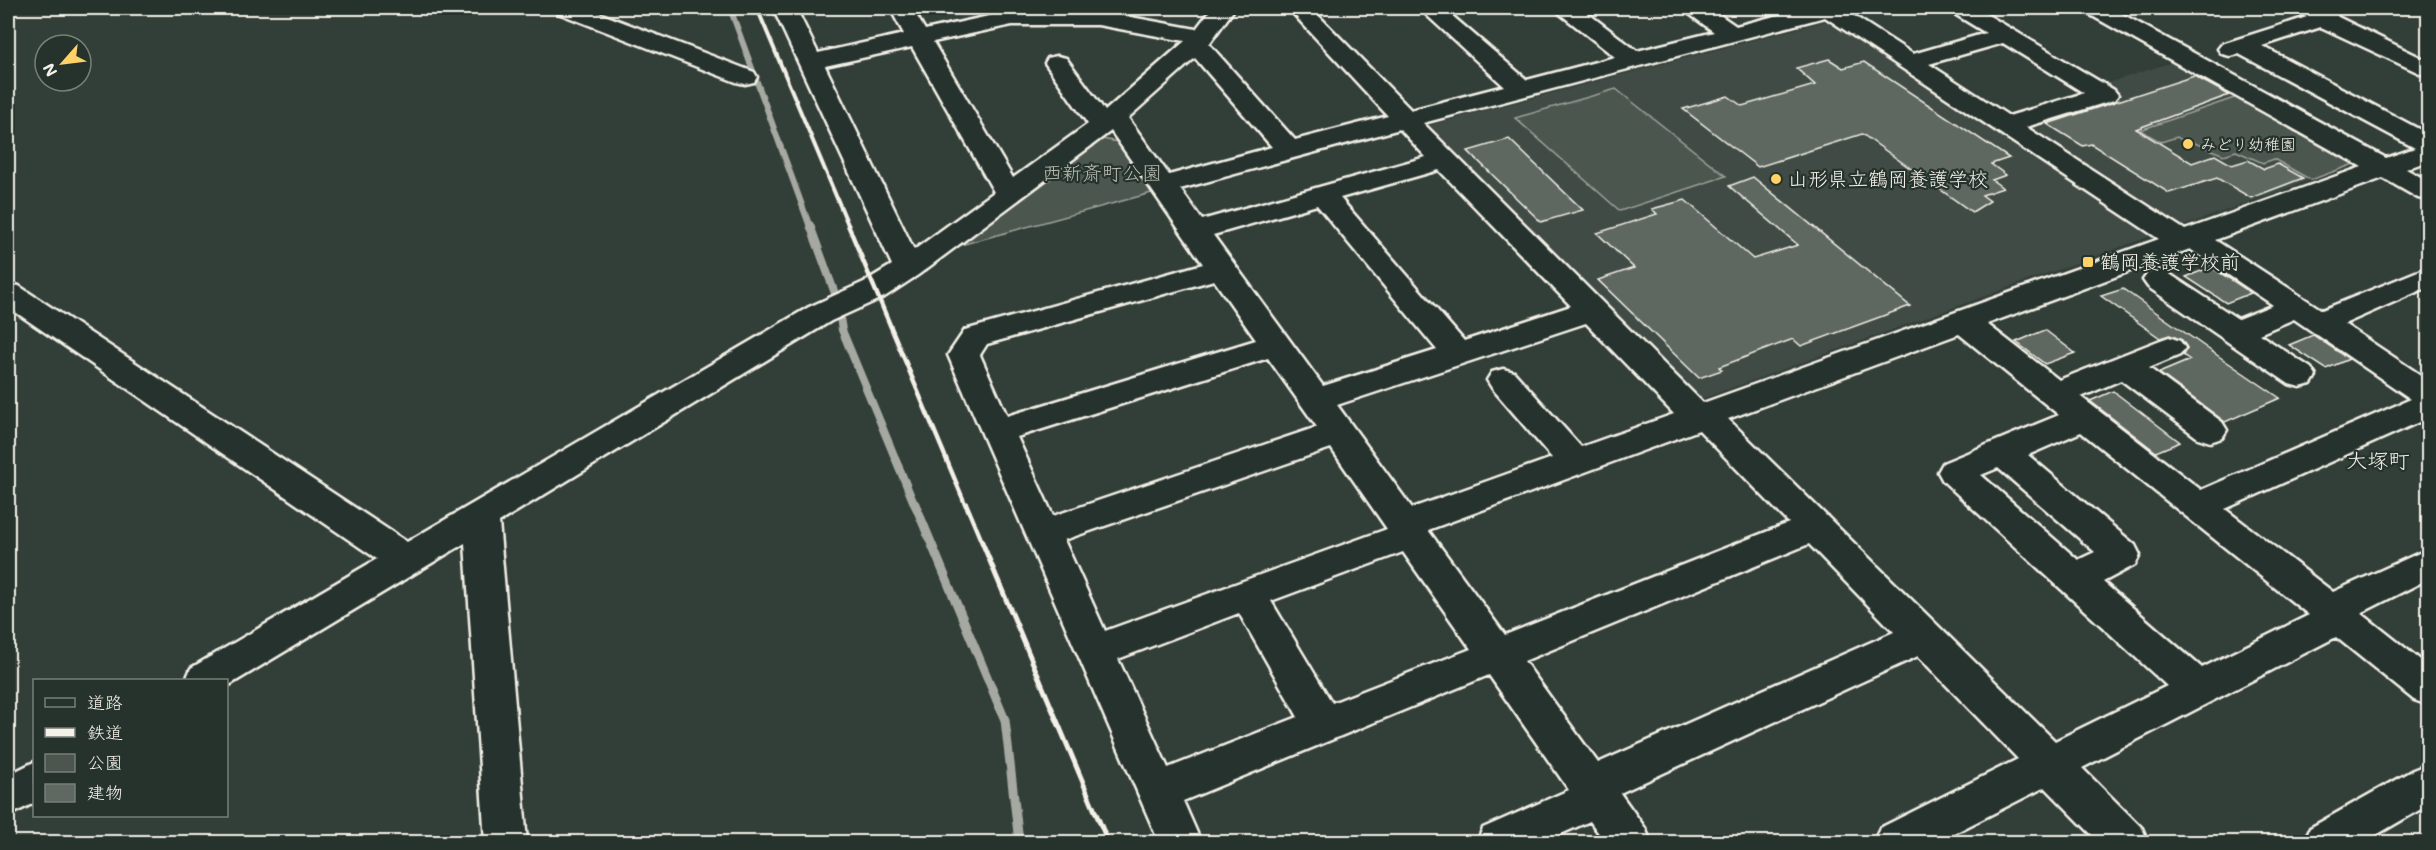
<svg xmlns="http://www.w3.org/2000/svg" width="2436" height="850" font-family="Mali,'Klee One',sans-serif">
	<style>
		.built { fill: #404b44 }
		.green { fill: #4c564f; stroke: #a0a49c; stroke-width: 1.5 }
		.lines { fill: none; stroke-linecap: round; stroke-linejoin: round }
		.stream-far2 { stroke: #a6a9a1; stroke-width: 6 }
		.stream-far1 { stroke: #a6a9a1; stroke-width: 8 }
		.stream { stroke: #a6a9a1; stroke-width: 9 }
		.building { fill: #5f6861; stroke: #f4f1e8; stroke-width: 1.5 }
		.minor-casing { stroke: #f4f1e8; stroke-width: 5 }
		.minor { fill: #26332d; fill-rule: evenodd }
		.rail-far2 { stroke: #f4f1e8; stroke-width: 4 }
		.rail-far1 { stroke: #f4f1e8; stroke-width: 4.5 }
		.rail { stroke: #f4f1e8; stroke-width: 5 }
		.poi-dot { fill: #ffd166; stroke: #26332d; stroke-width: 2 }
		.labels { text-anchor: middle; stroke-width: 4.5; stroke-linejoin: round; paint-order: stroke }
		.far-poi-label { font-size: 16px; fill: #f4f1e8; stroke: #26332d; text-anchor: start }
		.park-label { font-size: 20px; fill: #b9bbb2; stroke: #26332d }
		.poi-label { font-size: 20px; fill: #f4f1e8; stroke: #26332d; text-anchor: start }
		.neighbourhood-label { font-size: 21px; fill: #f4f1e8; stroke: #26332d }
	</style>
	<rect width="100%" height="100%" fill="#323e38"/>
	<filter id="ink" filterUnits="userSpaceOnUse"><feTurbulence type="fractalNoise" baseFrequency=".0167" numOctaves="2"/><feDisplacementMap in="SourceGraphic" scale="12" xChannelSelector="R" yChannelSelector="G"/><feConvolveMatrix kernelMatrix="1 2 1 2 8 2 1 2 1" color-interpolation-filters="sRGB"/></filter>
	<g filter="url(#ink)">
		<path class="built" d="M1826,21L1837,22L2149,227L2151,236L1704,398L1685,394L1429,131L1430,125Z
			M2179,60L2354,164L2183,226L2166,221L2027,132L2029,126L2121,97L2101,85Z"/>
		<path class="green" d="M1616,89L1726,176L1620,211L1515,118Z
			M2243,95L2352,156L2354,164L2311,180L2274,159L2263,163L2236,151L2224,155L2192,142L2188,144L2177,137L2161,142L2140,130Z
			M1097,138L1118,142L1155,192L946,249Z"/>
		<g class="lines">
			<path class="stream-far2" d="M730,8L810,227"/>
			<path class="stream-far1" d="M810,225L837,299L842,330L915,506"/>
			<path class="stream" d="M915,504L1005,720L1019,842"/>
		</g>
		<path class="building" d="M1829,59L1843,68L1864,62L2009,158L1991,164L2006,175L1992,180L2003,188L1982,195L1990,201L1972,212L1862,134L1758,167L1683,109L1728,96L1742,106L1815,85L1796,68Z
			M2194,76L2229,95L2136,129L2192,163L2215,155L2232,165L2248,160L2264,169L2278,164L2303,178L2251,198L2217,178L2169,193L2091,144L2083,146L2047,124Z
			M1509,139L1583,210L1541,222L1468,151Z
			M1753,177L1910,306L1801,346L1793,339L1719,367L1722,370L1699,378L1598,280L1634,268L1597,233L1657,214L1652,209L1685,200L1753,259L1798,245L1729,186Z
			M2211,267L2230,279L2251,293L2226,303L2186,277Z
			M2123,289L2211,351L2280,398L2225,422L2159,373L2190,360L2183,355L2187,348L2182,340L2170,335L2160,338L2101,296Z
			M2045,330L2075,353L2045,364L2016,342Z
			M2313,335L2349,359L2326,369L2289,345Z
			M2113,391L2180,442L2156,452L2090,401Z"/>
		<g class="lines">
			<g class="minor-casing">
				<path id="minor" d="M554,8H586L754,72L757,77L754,82L745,84L736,82L558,13Z
					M773,8H796L818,53L904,34L890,8H912L925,30L1012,11H1098L1196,29L1212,8H1235L1209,44L1295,140L1388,116L1288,8H1311L1411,110L1504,86L1419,8H1443L1527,80L1615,57L1559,13L1556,8H1581L1637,51L1714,32L1688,13L1685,8H1710L1736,26L1806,8H1842L1913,54L1986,33L1953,13L1949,8H1976L2114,90L2118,95L2114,100L2026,127L2185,230L2362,167L2087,13L2083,8H2111L2386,158L2415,148L2239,54L2230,56L2222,54L2218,49L2222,44L2307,17L2299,13L2296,8C2310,8 2331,4 2338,17L2428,61V77L2321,27L2262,46L2428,134V161L2406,169L2428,181V200L2418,198L2383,178L2215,240L2322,310L2428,267V287L2344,324L2428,380V418L2225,509L2333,592L2428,549V579L2361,613L2428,666V705L2414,700L2336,637L2082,768L2142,828L2148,842H2099L2045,787L1937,842H1874L1880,828L2018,759L1918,656L1620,793L1645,828L1651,842H1605L1590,821L1543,842H1477L1483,828L1569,790L1489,675L1183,801L1201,842H1159L948,355L965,330L1203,264L1111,131L918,275L886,296L831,321L499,522L527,842H485L465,543L226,687V680H186L191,668L377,559L8,307V283L19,286L407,542L809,307L864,282L892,265ZM1825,17L2159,239L1703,403L1423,123ZM1012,25H1098L1185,41L1105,111L1066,58L1057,56L1048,58L1045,63L1088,124L1013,178L933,42ZM2003,43L2084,93L2009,116L1929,64ZM912,47L994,192L914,250L825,66ZM1195,58L1272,147L1169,175L1128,118ZM1400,129L1426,157L1202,220L1180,189ZM1439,170L1571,306L1464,341L1340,198ZM1317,205L1437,350L1323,386L1213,235ZM2190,249L2273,305L2238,319L2168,273L2158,270L2148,273L2143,280L2148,287L2289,384L2300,387L2311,384L2316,376L2311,368L2259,334L2294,319L2411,399L2201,490L2081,397L2121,380L2198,438L2210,442L2222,438L2227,430L2222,422L2149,368L2180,355L2185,348L2180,341L2169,337L2158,341L2059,380L1987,324ZM1214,280L1256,340L1007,416L980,355L987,344ZM1586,323L1674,414L1581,447L1514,372L1503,369L1492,372L1487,380L1492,388L1552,458L1412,508L1337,405ZM1959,334L2059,415L1943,463L1938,472L1943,481L2167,686L2055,741L1728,419ZM1268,358L1317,427L1053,516L1017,437ZM1699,430L1789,523L1505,635L1428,530ZM2081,432L2309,615L2202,668L2103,582L2135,565L2140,555L2135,545L2028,455ZM1331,448L1387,529L1105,631L1064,540ZM1998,468L2095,552L2078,560L1981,475ZM1809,544L1894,632L1598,763L1524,661ZM1403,552L1471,649L1332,703L1271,601ZM1239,613L1298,717L1168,768L1118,659Z
					M34,762V803L8,816V775Z
					M2428,764V805L2364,842H2304L2310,828L2413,770Z"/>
			</g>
			<use href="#minor" class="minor"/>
			<path class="rail-far2" d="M757,8L849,227"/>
			<path class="rail-far1" d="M848,225L966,506"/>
			<path class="rail" d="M966,504L1108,842"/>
		</g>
	</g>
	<g class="poi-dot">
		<circle cx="2188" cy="144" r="6"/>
		<circle cx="1776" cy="179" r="6"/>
		<rect x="2082" y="256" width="12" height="12" rx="3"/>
	</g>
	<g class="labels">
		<g class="far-poi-label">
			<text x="2200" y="150">みどり幼稚園</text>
		</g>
		<g class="park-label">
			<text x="1102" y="180">西新斎町公園</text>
		</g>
		<g class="poi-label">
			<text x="1788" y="186">山形県立鶴岡養護学校</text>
			<text x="2100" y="269">鶴岡養護学校前</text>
		</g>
		<g class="neighbourhood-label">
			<text x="2378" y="468">大塚町</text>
		</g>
	</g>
	<rect width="2436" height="850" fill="none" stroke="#26332d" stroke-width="30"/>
	<rect x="15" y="15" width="2406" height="820" fill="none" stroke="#f4f1e8" stroke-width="2" filter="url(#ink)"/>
	<rect x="33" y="679" width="195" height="138" fill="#26332d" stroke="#787f78" stroke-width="1.5"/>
	<rect x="45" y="698" width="30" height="9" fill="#26332d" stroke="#787f78" stroke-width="1.5"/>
	<text x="87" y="709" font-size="18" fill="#f4f1e8">道路</text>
	<rect x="45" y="728" width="30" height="9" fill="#f4f1e8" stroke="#787f78" stroke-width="1.5"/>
	<text x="87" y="739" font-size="18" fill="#f4f1e8">鉄道</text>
	<rect x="45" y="754" width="30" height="18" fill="#4c564f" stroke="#787f78" stroke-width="1.5"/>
	<text x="87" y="769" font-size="18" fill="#f4f1e8">公園</text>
	<rect x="45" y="784" width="30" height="18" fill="#5f6861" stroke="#787f78" stroke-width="1.5"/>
	<text x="87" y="799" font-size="18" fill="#f4f1e8">建物</text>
	<g transform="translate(63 63) rotate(242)"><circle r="28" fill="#26332d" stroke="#787f78" stroke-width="1.5"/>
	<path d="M0-4.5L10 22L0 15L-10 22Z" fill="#ffd166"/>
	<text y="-9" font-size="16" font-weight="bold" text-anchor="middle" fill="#f4f1e8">N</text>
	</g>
</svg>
